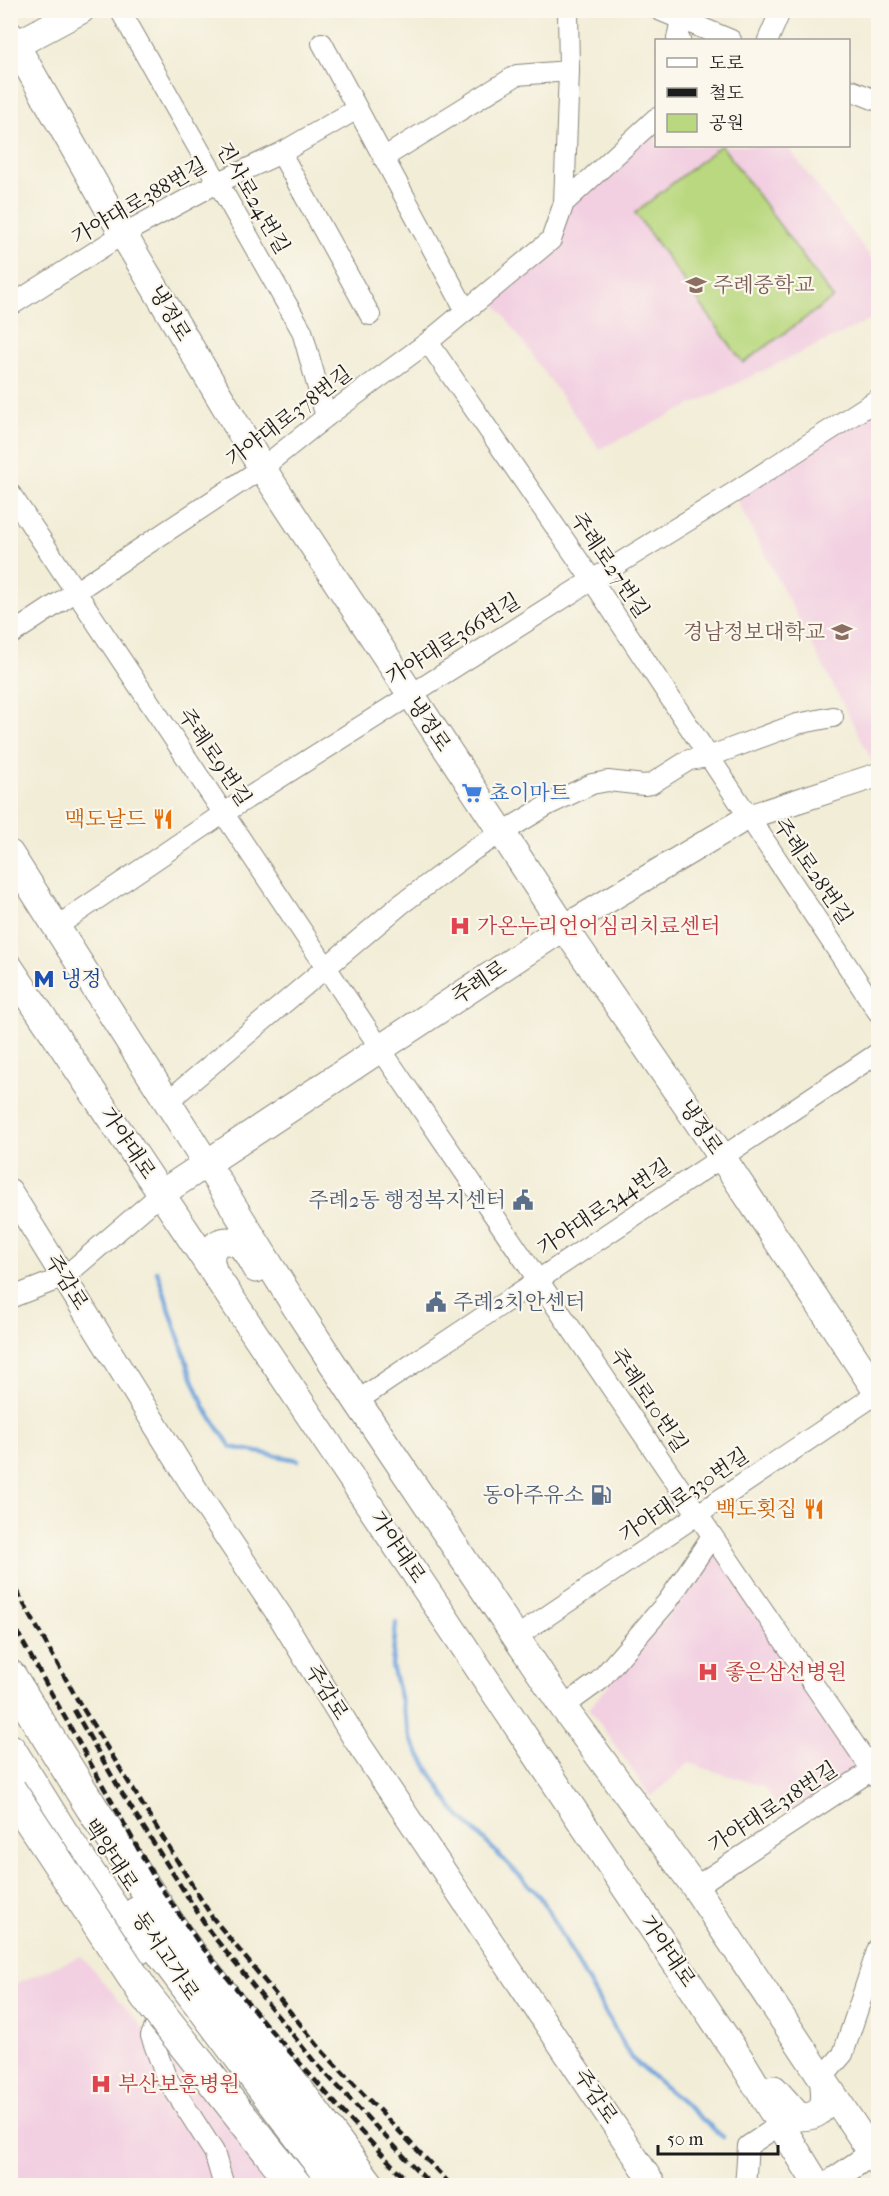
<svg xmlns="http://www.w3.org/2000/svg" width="889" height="2196" font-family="'IM FELL French Canon','Noto Serif KR',serif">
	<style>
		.built { fill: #f2cfe1 }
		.green { fill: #b9d87f; stroke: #6a7a4e; stroke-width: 1.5 }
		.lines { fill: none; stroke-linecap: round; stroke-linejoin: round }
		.stream { stroke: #6da2da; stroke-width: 4.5 }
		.minor-casing { stroke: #87847a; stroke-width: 22 }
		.tertiary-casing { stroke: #87847a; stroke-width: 26 }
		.secondary-casing { stroke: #87847a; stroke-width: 29 }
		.trunk-casing { stroke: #87847a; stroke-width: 34 }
		.minor { stroke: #fff; stroke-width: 20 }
		.tertiary { stroke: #fff; stroke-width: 24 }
		.secondary { stroke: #fff; stroke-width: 27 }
		.trunk { stroke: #fff; stroke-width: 32 }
		.rail { stroke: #1c1c1c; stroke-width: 4.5; stroke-dasharray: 9 4.5; stroke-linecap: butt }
		.trunk-bridge-casing { stroke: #87847a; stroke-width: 34; stroke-linecap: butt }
		.trunk-bridge { stroke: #fff; stroke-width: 32 }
		.labels { text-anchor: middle; stroke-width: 4.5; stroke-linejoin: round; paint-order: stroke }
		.street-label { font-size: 21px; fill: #1c1c1c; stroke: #fbf7ec }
		.education-label { font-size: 21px; fill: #785e54; stroke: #fbf7ec; text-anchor: start }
		.shop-label { font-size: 21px; fill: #366cbe; stroke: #fbf7ec; text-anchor: start }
		.food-label { font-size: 21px; fill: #c56008; stroke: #fbf7ec; text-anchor: end }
		.health-label { font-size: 21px; fill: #be3a42; stroke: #fbf7ec; text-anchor: start }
		.transit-label { font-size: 21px; fill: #164399; stroke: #fbf7ec; text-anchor: start }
		.service-label { font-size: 21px; fill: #4e5e75; stroke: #fbf7ec; text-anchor: end }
	</style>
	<rect width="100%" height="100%" fill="#fbf7ec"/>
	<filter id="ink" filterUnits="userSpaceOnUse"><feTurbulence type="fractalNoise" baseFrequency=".0167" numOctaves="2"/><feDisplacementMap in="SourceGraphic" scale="12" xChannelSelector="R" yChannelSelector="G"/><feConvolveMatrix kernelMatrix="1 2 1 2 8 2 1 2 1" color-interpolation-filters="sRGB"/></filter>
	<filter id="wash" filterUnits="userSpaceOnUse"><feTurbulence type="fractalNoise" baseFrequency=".008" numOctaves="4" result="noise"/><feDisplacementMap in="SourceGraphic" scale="24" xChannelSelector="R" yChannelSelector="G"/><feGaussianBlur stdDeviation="1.35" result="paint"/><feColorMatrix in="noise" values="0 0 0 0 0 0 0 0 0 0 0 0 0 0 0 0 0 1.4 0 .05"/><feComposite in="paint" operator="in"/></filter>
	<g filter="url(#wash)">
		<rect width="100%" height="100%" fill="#f2edd7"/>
		<path class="built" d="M656,118V146H787L878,267V316L599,449L495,303L557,245L564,203Z
			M878,399V772L733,493Z
			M714,1551L856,1757L855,1770L784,1816L764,1787L689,1763L651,1797L589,1708L676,1607Z
			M81,1956L277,2182L280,2185H11L10,1986Z"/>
		<path class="green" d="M720,146H722L833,298L743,363L635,213Z"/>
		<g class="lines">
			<path class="stream" d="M157,1271L190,1372L205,1408L231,1447L298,1460
				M396,1623L392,1666L411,1740L452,1808L540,1896L631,2058L723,2137"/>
		</g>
	</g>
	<g filter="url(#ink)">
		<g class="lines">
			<g class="minor-casing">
				<path id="minor" d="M120,10L302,331L326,417
					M659,10L731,40
					M680,40L677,39L681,19
					M768,40L781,10
					M322,43L466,311
					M848,89L878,101
					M281,153L370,315
					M383,158L517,75L569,71
					M564,203L656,118
					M10,306L123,234L217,183L281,153L357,109
					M428,342L592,580L878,1012
					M10,493L380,1048L878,1779
					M10,635L262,468L326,417L428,342L551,240L564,203L569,71L568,10
					M56,927L224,813L592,580L733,493L878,399
					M167,1102L400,905L475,849L548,805L592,784L608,781L644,785L651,784L689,760L708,757L797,724L833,717
					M10,1298L64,1277L162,1193
					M357,1401L878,1053
					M516,1637L878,1393
					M563,1707L599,1681L668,1601L712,1536
					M695,1887L878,1766
					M164,2008L151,2036L166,2077L214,2152L224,2186
					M823,2077L843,2054L878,1948
					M745,2186L748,2146L781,2124"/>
			</g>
			<g class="tertiary-casing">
				<path id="tertiary" d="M564,927L748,817L878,775
					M10,1191L202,1500L280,1616L354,1737L655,2186
					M825,2186L878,2149"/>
			</g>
			<g class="secondary-casing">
				<path id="secondary" d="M10,35L123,234L262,468L564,927L722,1157L878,1393
					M10,48L81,10
					M10,854L207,1164L294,1304L357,1401L563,1707L695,1887L878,2162
					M10,968L742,2062L818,2186
					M162,1193L564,927
					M213,1270C212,1266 210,1260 211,1256C212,1241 229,1237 240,1245C246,1250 252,1262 256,1269
					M774,2089L799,2117C828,2117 826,2100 823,2077"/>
			</g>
			<g class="trunk-casing">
				<path id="trunk" d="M10,1676L92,1808L181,1942L283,2071L369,2186
					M10,1750L62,1833L139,1948
					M137,1913L164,1956L337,2186"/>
			</g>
			<use href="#minor" class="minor"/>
			<use href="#tertiary" class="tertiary"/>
			<use href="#secondary" class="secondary"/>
			<use href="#trunk" class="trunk"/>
			<path class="rail" d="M10,1579L77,1699L212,1917L324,2053L452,2186
				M10,1619L155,1879L199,1943L267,2026L351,2121L412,2186
				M74,1710L120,1790L210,1932L313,2060L432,2186"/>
			<g class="trunk-bridge-casing">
				<path id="trunk-bridge" d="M10,1790L146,1996L296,2186"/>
			</g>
			<use href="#trunk-bridge" class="trunk-bridge"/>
		</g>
	</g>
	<defs>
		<g id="school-bare" transform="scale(1.62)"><path d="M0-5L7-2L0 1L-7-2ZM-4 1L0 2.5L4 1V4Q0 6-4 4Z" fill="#8d6e63" stroke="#fbf7ec" stroke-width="2.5" paint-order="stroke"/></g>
		<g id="university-bare" transform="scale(1.62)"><path d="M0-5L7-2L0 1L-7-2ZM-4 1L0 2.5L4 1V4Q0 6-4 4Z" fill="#8d6e63" stroke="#fbf7ec" stroke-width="2.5" paint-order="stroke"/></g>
		<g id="supermarket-bare" transform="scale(1.62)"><path d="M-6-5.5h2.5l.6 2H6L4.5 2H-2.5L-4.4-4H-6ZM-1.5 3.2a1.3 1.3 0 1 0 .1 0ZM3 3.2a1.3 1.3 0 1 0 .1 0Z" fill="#3f7fe0" stroke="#fbf7ec" stroke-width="2.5" paint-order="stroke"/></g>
		<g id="restaurant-bare" transform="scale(1.62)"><path d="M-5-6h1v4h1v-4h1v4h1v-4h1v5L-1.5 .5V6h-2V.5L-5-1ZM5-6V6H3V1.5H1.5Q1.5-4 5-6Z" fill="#e8710a" stroke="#fbf7ec" stroke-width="2.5" paint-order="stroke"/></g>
		<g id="hospital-bare" transform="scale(1.62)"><path d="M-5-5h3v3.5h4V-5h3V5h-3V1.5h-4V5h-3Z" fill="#e0444e" stroke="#fbf7ec" stroke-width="2.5" paint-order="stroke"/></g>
		<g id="metro-bare" transform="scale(1.62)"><path d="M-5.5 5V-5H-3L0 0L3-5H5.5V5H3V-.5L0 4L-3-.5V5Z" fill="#1a4fb4" stroke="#fbf7ec" stroke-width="2.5" paint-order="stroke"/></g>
		<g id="civic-bare" transform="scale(1.62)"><path d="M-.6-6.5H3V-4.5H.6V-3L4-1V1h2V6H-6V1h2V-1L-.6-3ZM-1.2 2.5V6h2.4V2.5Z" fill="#5c6f8a" stroke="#fbf7ec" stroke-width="2.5" paint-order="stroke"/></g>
		<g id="fuel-bare" transform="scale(1.62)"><path d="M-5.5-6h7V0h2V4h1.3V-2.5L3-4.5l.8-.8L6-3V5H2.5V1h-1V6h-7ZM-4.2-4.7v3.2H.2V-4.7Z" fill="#5c6f8a" stroke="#fbf7ec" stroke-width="2.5" paint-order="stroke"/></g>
	</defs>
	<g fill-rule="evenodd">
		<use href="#school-bare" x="696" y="285"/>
		<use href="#university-bare" x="842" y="632"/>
		<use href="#supermarket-bare" x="472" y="793"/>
		<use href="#restaurant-bare" x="163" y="819"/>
		<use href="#hospital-bare" x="460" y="926"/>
		<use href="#metro-bare" x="44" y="979"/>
		<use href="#civic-bare" x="523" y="1200"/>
		<use href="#civic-bare" x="436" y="1302"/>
		<use href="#fuel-bare" x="601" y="1495"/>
		<use href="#restaurant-bare" x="814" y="1509"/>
		<use href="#hospital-bare" x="708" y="1672"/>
		<use href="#hospital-bare" x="101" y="2084"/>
	</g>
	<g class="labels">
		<g class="street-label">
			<text transform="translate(253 198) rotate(60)" y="7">진사로24번길</text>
			<text transform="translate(139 201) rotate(-30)" y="7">가야대로388번길</text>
			<text transform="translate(170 313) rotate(59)" y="7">냉정로</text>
			<text transform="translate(289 416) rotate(-37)" y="7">가야대로378번길</text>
			<text transform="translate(610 565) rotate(56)" y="7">주례로27번길</text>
			<text transform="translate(453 639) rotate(-32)" y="7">가야대로366번길</text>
			<text transform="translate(429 724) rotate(56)" y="7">냉정로</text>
			<text transform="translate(215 757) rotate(56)" y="7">주례로9번길</text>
			<text transform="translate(813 871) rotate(56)" y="7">주례로28번길</text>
			<text transform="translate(479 982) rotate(-34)" y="7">주례로</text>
			<text transform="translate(701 1127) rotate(56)" y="7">냉정로</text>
			<text transform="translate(128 1143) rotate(56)" y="7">가야대로</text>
			<text transform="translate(604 1207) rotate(-34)" y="7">가야대로344번길</text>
			<text transform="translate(67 1282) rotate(58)" y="7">주감로</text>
			<text transform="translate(649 1400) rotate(56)" y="7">주례로10번길</text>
			<text transform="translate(684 1495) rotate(-34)" y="7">가야대로330번길</text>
			<text transform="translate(398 1547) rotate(56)" y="7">가야대로</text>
			<text transform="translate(327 1692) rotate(58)" y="7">주감로</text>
			<text transform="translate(773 1807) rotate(-33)" y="7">가야대로318번길</text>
			<text transform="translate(111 1855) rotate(57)" y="7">백양대로</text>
			<text transform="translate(668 1951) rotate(56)" y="7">가야대로</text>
			<text transform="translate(166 1956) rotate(56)" y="7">동서고가로</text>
			<text transform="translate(596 2096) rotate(56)" y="7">주감로</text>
		</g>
		<g class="education-label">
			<text x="713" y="292">주례중학교</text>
			<text x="825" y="639" text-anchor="end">경남정보대학교</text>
		</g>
		<g class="shop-label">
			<text x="489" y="800">쵸이마트</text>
		</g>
		<g class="food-label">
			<text x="146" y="826">맥도날드</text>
			<text x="797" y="1516">백도횟집</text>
		</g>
		<g class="health-label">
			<text x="477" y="933">가온누리언어심리치료센터</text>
			<text x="725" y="1679">좋은삼선병원</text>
			<text x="118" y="2091">부산보훈병원</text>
		</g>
		<g class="transit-label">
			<text x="61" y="986">냉정</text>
		</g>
		<g class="service-label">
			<text x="506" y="1207">주례2동 행정복지센터</text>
			<text x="453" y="1309" text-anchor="start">주례2치안센터</text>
			<text x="584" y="1502">동아주유소</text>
		</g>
	</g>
	<rect width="889" height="2196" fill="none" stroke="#fbf7ec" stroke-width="36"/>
	<rect x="655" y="39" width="195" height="108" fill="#fbf7ec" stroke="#a29f99" stroke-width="1.5"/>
	<rect x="667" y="58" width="30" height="9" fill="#ffffff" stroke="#a29f99" stroke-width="1.5"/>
	<text x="709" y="69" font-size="18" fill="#1c1c1c">도로</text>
	<rect x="667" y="88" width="30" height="9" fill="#1c1c1c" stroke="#a29f99" stroke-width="1.5"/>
	<text x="709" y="99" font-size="18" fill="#1c1c1c">철도</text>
	<rect x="667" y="114" width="30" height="18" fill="#b9d87f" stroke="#a29f99" stroke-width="1.5"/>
	<text x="709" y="129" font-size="18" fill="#1c1c1c">공원</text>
	<path d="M658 2145v9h120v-9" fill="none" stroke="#1c1c1c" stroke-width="3"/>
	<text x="667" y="2145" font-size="18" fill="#1c1c1c" stroke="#fbf7ec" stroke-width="4.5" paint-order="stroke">50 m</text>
</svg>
